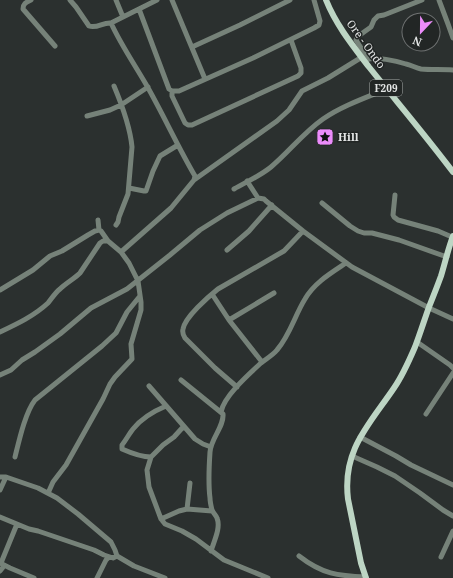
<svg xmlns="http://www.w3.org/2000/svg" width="453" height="578" font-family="'Noto Serif',serif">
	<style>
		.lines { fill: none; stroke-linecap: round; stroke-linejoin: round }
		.minor { stroke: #768279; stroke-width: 5 }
		.major { stroke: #bdd5c4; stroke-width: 6 }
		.labels { text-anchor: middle; stroke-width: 3; stroke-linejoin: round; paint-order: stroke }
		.shield { fill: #222625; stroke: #a9acab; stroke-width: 1 }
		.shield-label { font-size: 10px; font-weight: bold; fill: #e3e5e5 }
		.street-label { font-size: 11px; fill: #e3e5e5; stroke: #222625 }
		.poi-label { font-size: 11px; font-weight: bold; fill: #e3e5e5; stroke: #222625; text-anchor: start }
	</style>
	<rect width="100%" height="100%" fill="#2b302f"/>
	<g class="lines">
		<path class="minor" d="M31,0C27,2 23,3 23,9L55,46
			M70,0L76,7L89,26C97,29 103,22 111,23C121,45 135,65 147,86C164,116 178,147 195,176L194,180L171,208L121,252
			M116,0L123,17
			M172,0L205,79
			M439,0L448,24L453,38
			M139,9L169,89L172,91V96L185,123L188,125H192L298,76L301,73V68L291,40
			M111,23L157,0
			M192,47L240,25L290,0
			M368,59L356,40L357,37L371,27L374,20L378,16L384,15L422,0
			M366,60C375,56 397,61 406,64C411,65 416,68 421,69C432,70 442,69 453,70
			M114,86C122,105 130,126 132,147L128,194L119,217L118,222L116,225
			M172,91H179L253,58L314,28L319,25L320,21L314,0
			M87,116L110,110L121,105L148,87
			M194,180L277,121L289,110L302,91L328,78L362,57
			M247,181L258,198
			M129,188L144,191H146L153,171L160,156L178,145
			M234,189C246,182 260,176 271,167C289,152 303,133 323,119C342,106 365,98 387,89
			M395,195L393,215L394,217L398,220L438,231L452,237
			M322,203L350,226L358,231L364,233H372L399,240L447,257
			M98,220L99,230
			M227,250L249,231L272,205
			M0,290L33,270L50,256L62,251L88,235L95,231L99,230
			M212,294L229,320L262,362
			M229,320L274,293
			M0,332C17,324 34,316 48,303C52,298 55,293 60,289C66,283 74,279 80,273L100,243L103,241H108
			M417,342L450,365L453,368
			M0,375L11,370L22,360L35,352L60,334L91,308L127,289L170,255L200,230L227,213L258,198L264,199L266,201L303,231L352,267L429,308L453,319
			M181,380L223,414C224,427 211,438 210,452C209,467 208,483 210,498C210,502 211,506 212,510C213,513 216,515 217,518C221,528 214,541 211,551
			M149,386L195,439L203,444L211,447
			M237,387L215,368L185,338C183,335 182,333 183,329C185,317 208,297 218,289L284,251L303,231
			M221,412C224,396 249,374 261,363C266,359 273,355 277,350C290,335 295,315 305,299C314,283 331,273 346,263
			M426,414L453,373
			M184,426L174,437L163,445L151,457L147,470L149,487L161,519L165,524L182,531L196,539L224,560L268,578
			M360,437L396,456L411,465L453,485
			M352,456L377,467L395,476L420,493L443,510L453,516
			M15,457C19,441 25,413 35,400L102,346L116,333L127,312L140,296
			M151,457C141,457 131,453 122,449V445C126,440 129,434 133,429C141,419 154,411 166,406
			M0,477H6L38,488L57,498L78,514L111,542L115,550L117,556
			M0,490L6,477
			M48,493L49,491L53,482L66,465L103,399L110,384L115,377L132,359L131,344L141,310V302L138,281L129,263L121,252L108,241L101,231L99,230
			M187,509L190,483
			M0,517L29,529L38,531L94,550L104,555L113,558L117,556L134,566L165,578
			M161,519L179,511L187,509L212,511
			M299,556C322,574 338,576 366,577
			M441,557L453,531
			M0,563L10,568L34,578
			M1,563L17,524
			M0,571L4,566
			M97,578L106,560L109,557"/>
		<path class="major" d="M326,0C336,25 353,46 369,67C397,102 426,136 453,172
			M366,578L361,563L348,499C342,450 369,425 394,388C403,375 409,361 415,347C420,334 424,321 429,307C433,297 437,287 441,276C445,263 448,249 453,236"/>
	</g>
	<defs>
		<g id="sight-square" transform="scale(0.9)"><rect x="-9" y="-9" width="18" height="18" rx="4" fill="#ec8cfb" stroke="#222625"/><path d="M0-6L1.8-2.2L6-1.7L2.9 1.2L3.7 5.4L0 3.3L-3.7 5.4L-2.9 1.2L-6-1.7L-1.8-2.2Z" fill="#111"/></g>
	</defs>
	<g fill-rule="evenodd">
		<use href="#sight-square" x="325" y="137"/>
	</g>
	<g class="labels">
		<rect class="shield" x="370" y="80" width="32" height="16" rx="3"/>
		<g class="shield-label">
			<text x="386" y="92">F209</text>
		</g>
		<g class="street-label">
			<text transform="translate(366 44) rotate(54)" y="4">Ore - Ondo</text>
		</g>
		<g class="poi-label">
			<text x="338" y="141">Hill</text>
		</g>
	</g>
	<g transform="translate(421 32) rotate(202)"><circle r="19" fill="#222625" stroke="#6f7272"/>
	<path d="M0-3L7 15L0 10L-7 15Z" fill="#ec8cfb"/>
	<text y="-6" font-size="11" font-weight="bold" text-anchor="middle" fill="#e3e5e5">N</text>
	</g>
</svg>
